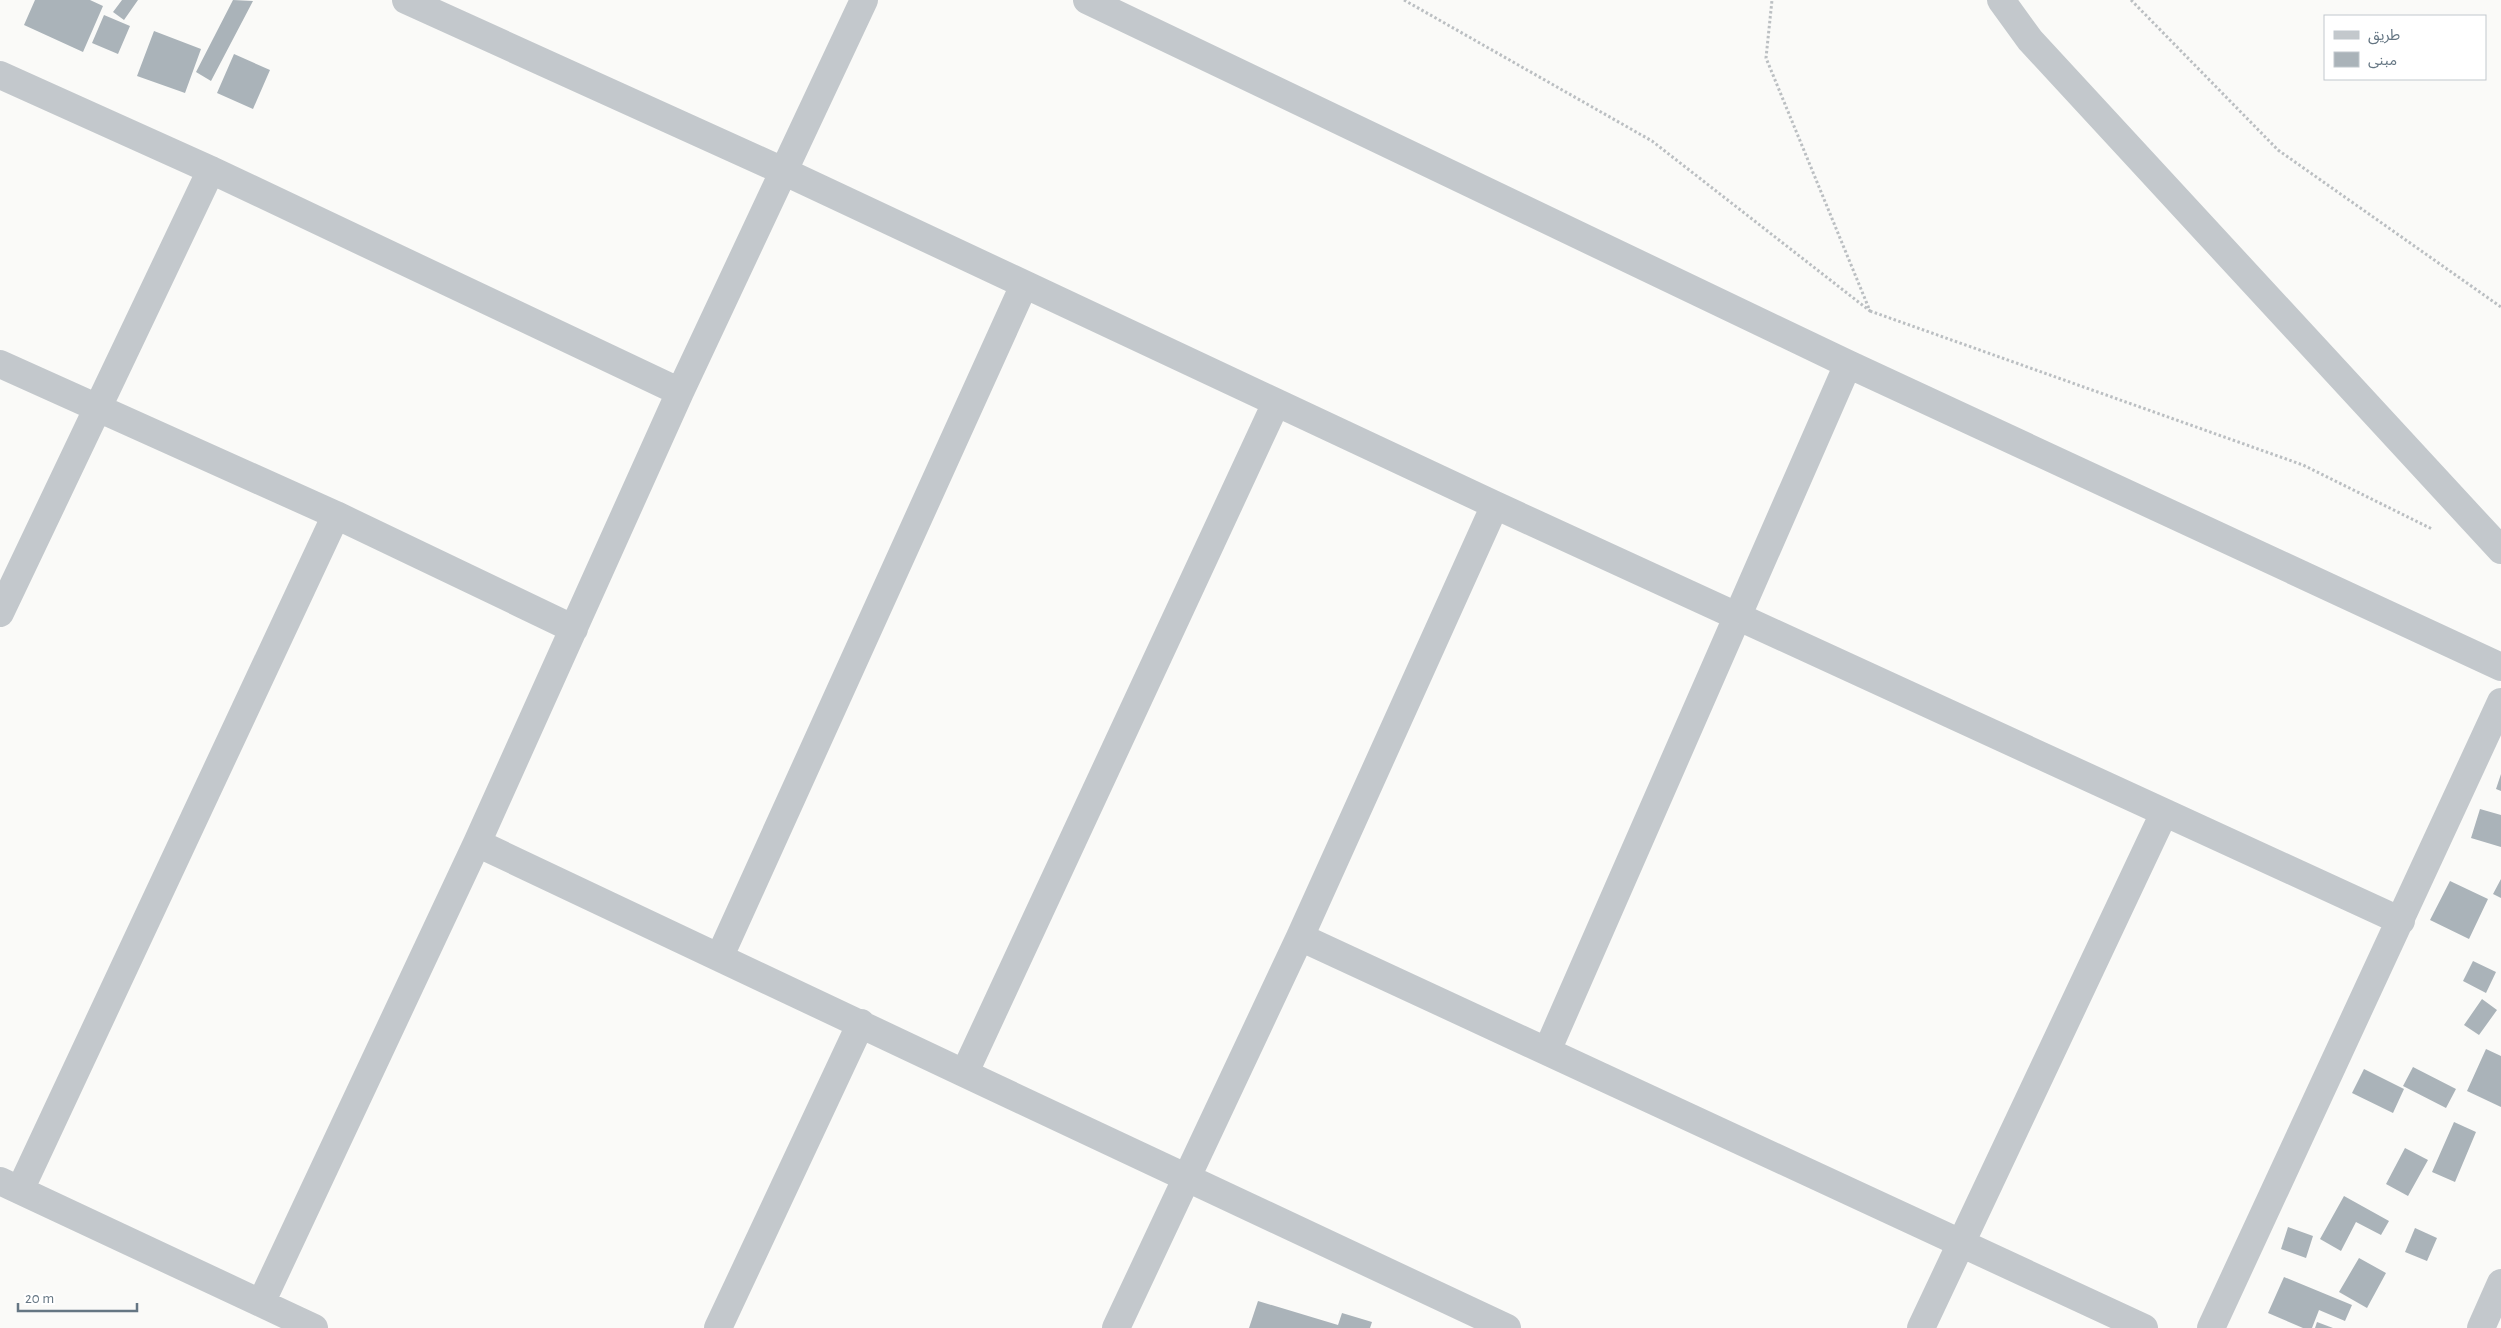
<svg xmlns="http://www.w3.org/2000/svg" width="2501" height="1328" font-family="'Alegreya Sans','Noto Sans Arabic',sans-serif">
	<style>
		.building { fill: #aab3b9 }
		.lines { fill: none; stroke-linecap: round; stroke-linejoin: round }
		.path { stroke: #bbbfc2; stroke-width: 3; stroke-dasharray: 2.5 2.5; stroke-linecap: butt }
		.minor { stroke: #c3c8cc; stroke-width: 28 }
	</style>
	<rect width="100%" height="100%" fill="#fafaf8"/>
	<path class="building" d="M35,0H90L103,6L83,52L24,25Z
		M122,0H138L124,20L113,12Z
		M233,0L253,1L211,81L196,72Z
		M104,15L130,26L118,54L92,43Z
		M154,31L201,49L185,93L137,76Z
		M234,54L270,70L253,109L217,93Z
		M2501,774V791L2496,789Z
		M2480,809L2501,815V847L2471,838Z
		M2501,879V898L2493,894Z
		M2450,881L2488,899L2469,939L2430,920Z
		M2473,961L2496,972L2486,993L2463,981Z
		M2482,999L2497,1010L2479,1035L2464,1025Z
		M2486,1049L2501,1056V1107L2467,1091Z
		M2413,1067L2456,1089L2446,1108L2403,1086Z
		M2364,1069L2404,1089L2393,1113L2352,1093Z
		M2454,1122L2476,1132L2455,1182L2432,1172Z
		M2405,1148L2428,1160L2408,1196L2386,1184Z
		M2344,1196L2389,1221L2381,1235L2356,1222L2341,1251L2320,1239Z
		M2288,1227L2313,1236L2306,1258L2281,1249Z
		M2415,1228L2437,1238L2427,1261L2405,1252Z
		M2359,1258L2386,1273L2367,1308L2339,1292Z
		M2284,1277L2352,1305L2345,1321L2319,1310L2312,1328H2303L2268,1313Z
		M1258,1301L1338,1325L1342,1313L1372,1322L1370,1328H1249Z
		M2317,1322L2333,1328H2315Z"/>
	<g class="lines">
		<path class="path" d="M1404,0L1652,141L1870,311L1766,58L1772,0
			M2131,0L2278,150L2501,307
			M1870,311L2303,465L2432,529"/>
		<path class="minor" d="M406,0L783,171L1495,505L2401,921
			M1087,0L1848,364L2501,667
			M2001,0L2030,40L2501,550
			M0,75L211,170L680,392
			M0,364L336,515L574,629
			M0,613L211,170
			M477,843C821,1004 1162,1169 1507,1328
			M1300,937L2144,1328
			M720,956L1024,285
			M1547,1051L1848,364
			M965,1072L1276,403
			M0,1181L314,1328
			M20,1190L336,515
			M261,1303L477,843L680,392L864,0
			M718,1328L861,1023
			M1116,1328L1300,937L1495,505
			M1921,1328L2164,813
			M2211,1328L2501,702
			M2481,1328L2501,1283"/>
	</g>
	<rect x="2324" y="15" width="162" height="65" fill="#ffffff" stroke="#c1c8cd"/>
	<rect x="2334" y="31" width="25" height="8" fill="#c3c8cc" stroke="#c1c8cd"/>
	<text x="2368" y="40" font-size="15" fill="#657683">طريق</text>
	<rect x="2334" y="52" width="25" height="15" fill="#aab3b9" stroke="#c1c8cd"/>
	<text x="2368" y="65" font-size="15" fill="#657683">مبنى</text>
	<path d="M18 1303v8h119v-8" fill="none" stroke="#657683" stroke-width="2.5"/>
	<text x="25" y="1303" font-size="15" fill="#657683" stroke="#ffffff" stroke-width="4" paint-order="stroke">20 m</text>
</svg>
